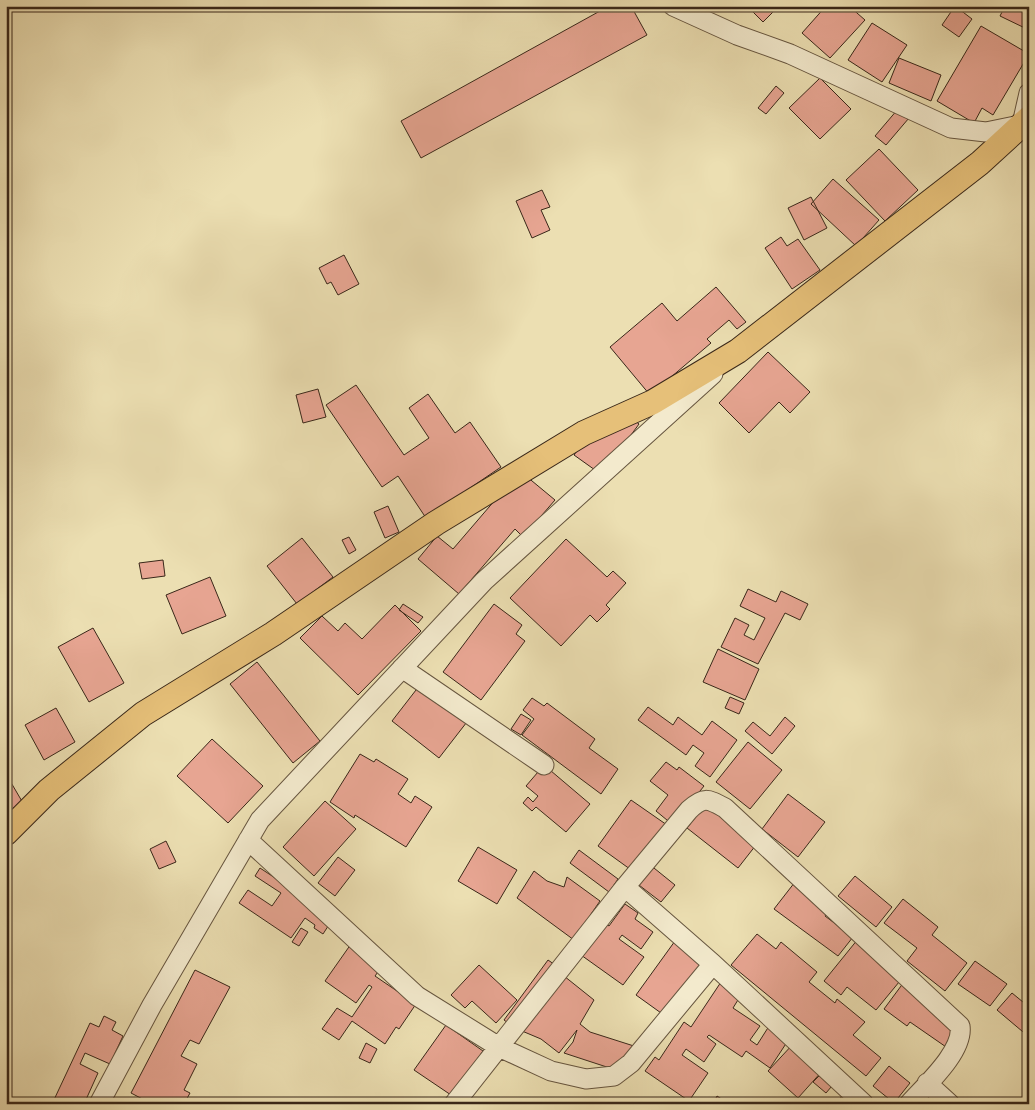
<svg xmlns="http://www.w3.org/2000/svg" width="1035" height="1110" font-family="'IM FELL Great Primer',serif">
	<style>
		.building { fill: #e7a592; stroke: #392719 }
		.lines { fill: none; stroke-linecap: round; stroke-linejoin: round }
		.minor-casing { stroke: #66553f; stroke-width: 21 }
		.major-casing { stroke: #392719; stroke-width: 26 }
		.minor { stroke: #f3eacd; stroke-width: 19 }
		.major { stroke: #e6c079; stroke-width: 24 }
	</style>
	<rect width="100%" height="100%" fill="#ecdfb2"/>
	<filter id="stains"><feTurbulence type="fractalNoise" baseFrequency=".004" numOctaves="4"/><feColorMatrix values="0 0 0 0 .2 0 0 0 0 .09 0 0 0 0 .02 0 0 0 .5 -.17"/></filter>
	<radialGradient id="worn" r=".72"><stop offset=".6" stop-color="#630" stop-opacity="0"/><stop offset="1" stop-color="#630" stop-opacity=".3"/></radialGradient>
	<path class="building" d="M575,6H592L590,12Z
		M609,6H631L647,35L421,158L401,121Z
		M747,6H779L763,22Z
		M826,6H849L865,20L830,58L802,33Z
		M955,6L972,19L959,37L942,25Z
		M1005,6H1029V30L1000,16Z
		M872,23L907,45L882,82L848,60Z
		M981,26L1029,54L993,115L982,108L974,123L937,101Z
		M899,58L941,75L931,101L889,83Z
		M820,78L851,109L820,139L789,108Z
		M776,86L784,93L766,114L758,108Z
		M898,109L909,118L886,145L875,136Z
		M879,149L918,190L885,221L846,180Z
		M833,179L879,220L856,246L811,204Z
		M542,190L550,207L541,210L550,230L532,238L516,201Z
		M811,197L827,228L804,240L788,208Z
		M781,237L787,246L798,239L820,270L792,289L765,248Z
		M344,255L359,284L338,295L331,282L327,284L319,268Z
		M716,287L746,322L737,329L729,320L707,339L711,343L650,395L610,347L662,303L677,321Z
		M768,352L810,392L790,413L779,402L749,433L719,403Z
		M356,385L404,455L429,438L409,408L428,394L455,433L470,422L501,467L426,518L398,476L382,487L326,405Z
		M318,389L326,417L303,423L296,395Z
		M606,410L630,417L639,424L602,475L574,455Z
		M520,471L555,500L523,537L515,529L459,594L418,559L437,536L453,549Z
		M388,506L399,532L385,538L374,512Z
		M349,537L356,550L349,554L342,540Z
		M302,538L333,577L297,604L267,566Z
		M566,539L607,577L613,571L626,583L606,605L610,609L597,622L590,615L561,646L510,598Z
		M163,560L165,576L142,579L139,563Z
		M210,577L226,616L182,634L166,595Z
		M748,589L776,602L781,591L808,604L800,620L785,613L758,664L721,647L735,618L749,625L744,635L754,640L765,618L740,606Z
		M403,604L423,617L418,623L399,610Z
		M494,604L522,625L516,634L525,641L481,700L443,672Z
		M395,605L421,631L358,695L300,638L322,616L338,631L345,623L362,639Z
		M93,628L124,683L89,702L58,647Z
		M718,649L759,669L745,700L703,682Z
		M257,662L320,741L293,763L230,684Z
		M423,681L470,718L439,758L392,721Z
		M730,697L744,703L739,714L725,708Z
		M532,698L544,706L547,703L595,739L589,748L618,769L601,794L522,735L534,719L523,710Z
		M648,707L673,725L678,717L702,735L712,721L737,740L710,777L695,766L704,753L693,745L686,755L638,720Z
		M56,708L75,742L44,760L25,725Z
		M521,714L531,720L521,735L511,729Z
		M785,717L795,726L772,754L745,731L753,722L770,736Z
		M212,739L263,786L228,823L177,776Z
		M748,742L782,770L750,809L716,782Z
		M360,754L374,762L376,759L408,779L398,794L411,803L415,796L432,807L406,847L355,815L354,818L330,802Z
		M666,762L677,770L679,767L704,786L673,825L656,811L668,795L650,781Z
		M544,765L590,804L566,832L536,807L532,811L523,803L528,797L533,802L538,796L526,786Z
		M6,774L23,803L6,812Z
		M788,794L825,822L798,857L762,829Z
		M631,800L667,825L634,872L598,846Z
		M325,801L356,829L314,876L283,847Z
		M705,805L756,845L738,868L687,828Z
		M166,841L176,862L159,869L150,849Z
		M478,847L517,870L497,904L458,881Z
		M579,850L618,879L609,892L570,863Z
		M338,857L355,870L335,896L318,883Z
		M649,864L675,885L661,902L635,882Z
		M260,868L334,917L323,934L314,928L315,925L305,918L291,938L239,903L248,890L272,906L281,893L255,876Z
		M534,871L547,881L564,887L567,877L600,901L591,914L584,930L574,940L517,898Z
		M855,876L892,907L876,927L838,896Z
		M795,882L830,909L825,916L853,937L838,956L774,909Z
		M903,899L938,927L932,935L967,963L945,991L907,961L917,948L884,923Z
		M625,904L638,913L635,919L653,932L641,949L622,935L619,939L644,957L623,985L581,955L605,923L609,926Z
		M301,928L308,932L299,946L292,942Z
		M757,934L776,949L781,942L817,972L809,982L835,1003L837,999L865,1022L853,1035L881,1058L866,1076L731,965Z
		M858,939L904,976L876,1010L847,987L841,995L824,981Z
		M675,941L707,964L668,1018L636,995Z
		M351,944L383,965L375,976L416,1004L399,1029L396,1027L385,1044L352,1021L339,1040L322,1029L337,1008L352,1017L372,987L369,985L356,1003L325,981Z
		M548,960L564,971L520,1032L504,1020Z
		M975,961L1007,984L990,1006L958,984Z
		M479,965L517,1000L496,1023L472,1001L465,1008L451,995Z
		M195,970L230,987L199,1044L190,1040L181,1056L197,1064L184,1090L190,1093L184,1104H152L131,1093Z
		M564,976L594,1000L580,1024L590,1032L637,1047L622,1072L564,1053L573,1042L577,1030L559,1053L541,1039L522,1031Z
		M721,982L741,995L733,1008L760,1026L750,1040L757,1045L771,1023L791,1036L770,1068L746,1051L742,1057L709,1035L707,1037L716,1044L704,1062L686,1049L682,1055L708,1073L689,1101L645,1071L655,1057L659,1060L684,1022L691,1027Z
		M904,982L967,1025L949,1049L910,1022L907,1026L884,1009Z
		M1012,993L1029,1007V1037L997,1010Z
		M104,1016L116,1022L112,1030L123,1036L110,1064L85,1053L80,1064L98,1073L84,1104H52L90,1023L99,1027Z
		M446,1025L483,1051L451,1095L414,1070Z
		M366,1043L377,1049L370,1063L359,1058Z
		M794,1043L824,1069L798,1098L768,1071Z
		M889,1066L910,1083L894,1103L873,1086Z
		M825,1070L837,1080L826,1093L813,1082Z
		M844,1092L864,1104H837Z
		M717,1096L729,1104H713Z"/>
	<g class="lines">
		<g class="minor-casing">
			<path id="minor" d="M673,6L737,35L790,54L951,128L986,132L1025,124
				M1022,124L1029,93
				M402,668L544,765
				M248,840L417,996L499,1047L551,1071L586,1079L614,1076L631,1063L713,964
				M625,887L713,964L864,1104
				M927,1083L950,1104
				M99,1104L152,1005L260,820L484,581L713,374
				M454,1104L625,887L689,810C704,796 708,799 725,808L960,1026C964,1051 926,1085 909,1104"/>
		</g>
		<g class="major-casing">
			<path id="major" d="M6,833L49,790L143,714L273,634L436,523L584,433L653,402L738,351L980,163L1029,118"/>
		</g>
		<use href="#minor" class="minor"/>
		<use href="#major" class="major"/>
	</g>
	<rect width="1035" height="1110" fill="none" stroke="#ecdfb2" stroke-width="25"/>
	<rect x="8" y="8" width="1020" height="1095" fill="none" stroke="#392719" stroke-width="2.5"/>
	<rect x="12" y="12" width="1010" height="1085" fill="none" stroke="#392719"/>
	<rect width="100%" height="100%" filter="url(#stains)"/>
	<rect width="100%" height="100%" fill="url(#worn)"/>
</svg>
